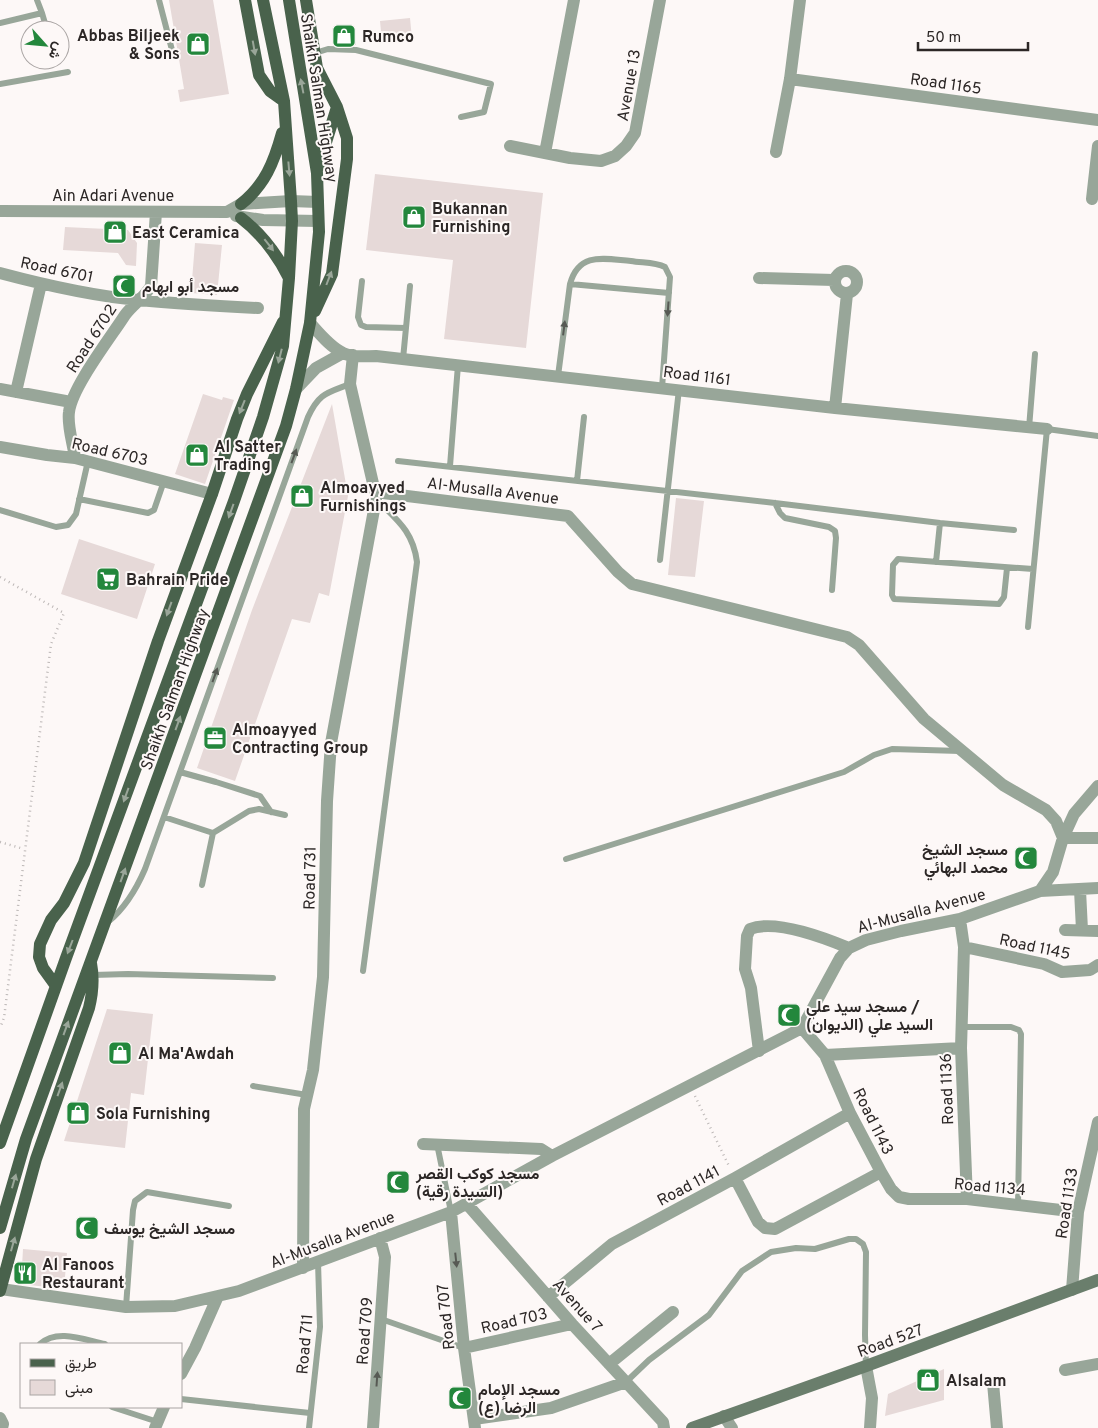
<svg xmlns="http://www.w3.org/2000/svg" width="1098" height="1428" font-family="Overpass,Vazirmatn,sans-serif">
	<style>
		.building { fill: #e6d9d8 }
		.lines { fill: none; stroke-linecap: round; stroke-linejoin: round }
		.path { stroke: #bcb7b6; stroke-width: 2.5; stroke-dasharray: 1 4; stroke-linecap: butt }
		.lane { stroke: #98a699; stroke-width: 6 }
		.street { stroke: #98a699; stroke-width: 12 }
		.secondary { stroke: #6a7e6c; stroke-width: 12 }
		.primary { stroke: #49624c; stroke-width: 12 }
		.oneway { fill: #9aa699 }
		.oneway2 { fill: #575a54 }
		.labels { text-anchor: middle; stroke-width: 4; stroke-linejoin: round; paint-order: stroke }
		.poi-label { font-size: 16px; font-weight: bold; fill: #2c2726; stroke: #fdf8f7; text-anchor: start }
		.street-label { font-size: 16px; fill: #2c2726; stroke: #fdf8f7 }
	</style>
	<rect width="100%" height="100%" fill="#fdf8f7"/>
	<path class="building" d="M169,0H213L229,94L180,102L178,90L184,89Z
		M410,18L412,39L382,42L380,21Z
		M354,26L356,45L334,44L332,28Z
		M375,174L543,193L526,348L444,339L453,260L366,250Z
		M65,227L128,230L137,243L136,266L126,265L118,253L63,250Z
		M195,243L222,245L217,295L191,293Z
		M203,394L222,400L223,397L234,400L205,484L175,474Z
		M332,404L348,496L329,596L319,593L310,623L292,619L235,781L197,768L252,610Z
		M676,498L704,501L695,577L668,575Z
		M79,539L155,564L137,619L61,594Z
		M107,1009L153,1014L144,1095L131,1093L125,1148L64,1141Z
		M23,1249L67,1253L64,1289L21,1284Z
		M944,1369V1400L885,1416L888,1394Z"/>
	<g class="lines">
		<path class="path" d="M0,577L64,613L51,644L4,1018L0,1028
			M0,842L24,849
			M695,1096L729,1166"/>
		<path class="lane" d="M159,0L172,50
			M42,13L47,30
			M0,23L42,13L37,0
			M315,53L328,49L356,50L491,84L484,112L461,117
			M0,84L68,72
			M362,281L358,317L361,325L366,327L406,328
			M570,284L669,293
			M403,359L410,286
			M558,376L570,284C579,251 605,259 631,261C642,263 655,262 665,267L670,277L662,388
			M1029,428L1035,354
			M398,461L775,503L940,523L1014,530
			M450,466L458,365
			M577,481L584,417
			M79,499L148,513L154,510L164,481
			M775,503L780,513L785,518L829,527L835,531L836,538L832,590
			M0,510L56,527L68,525L76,514L88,461
			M660,560L679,389
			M936,562L940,523
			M1007,568L1004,597L999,604L894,599L892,595L893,565L898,559L1033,569
			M1028,627L1047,429L1098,436
			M180,772L216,782L260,796L271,812
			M164,817L213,833L202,885
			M213,833L249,811L259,809L285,815
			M566,859L844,772L874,755L892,749L960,751
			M108,922C125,908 136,890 145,869L308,417C319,393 327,393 350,384
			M363,971L417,562C413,531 397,520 376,499
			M93,975L128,974L273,978
			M961,1027H1011L1019,1030L1021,1034L1018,1205
			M253,1086L307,1095
			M437,1144L451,1212
			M126,1307L133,1210L135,1201L147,1192L229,1206
			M381,1319L464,1348
			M40,1344C57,1328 85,1340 105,1344
			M626,1382L649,1360L709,1315L742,1271L771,1252L796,1248L815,1249L849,1239H856L863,1244L866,1252L865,1335L866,1366
			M181,1399L310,1413
			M112,1407L158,1422
			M309,1428L320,1327L318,1262"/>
		<path class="street" d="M790,79L1098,120
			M510,146L570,158L601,161L615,156L626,146L635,133L660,0
			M776,152L790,79L800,0
			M545,153L574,0
			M1092,199L1098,146
			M0,211L227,212L241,204L291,201L318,202
			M236,216L263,220L318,221
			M835 282a11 11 0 1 1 22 0a11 11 0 1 1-22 0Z
			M0,273C45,285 92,296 139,300C179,304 218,306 258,308
			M759,278L834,280
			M310,323C319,333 330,347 343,353C352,358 366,356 376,356L835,408L1047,429
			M353,355L350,384L375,492L568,516L618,572L632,584L847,637L859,645L924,719L1003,785L1046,810L1056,821L1063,838
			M0,389L71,402
			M296,389L316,368L343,353
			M16,392L41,284
			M835,408L847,294
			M0,447L47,455L75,458L212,494
			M75,458C73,443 67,426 69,412C72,387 111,337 125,315C133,304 144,298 151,286L156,212
			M1063,838H1098
			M1080,890L1082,930
			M1040,891L1098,888
			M960,919L964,947L961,1048L967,1199
			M1065,930L1098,931
			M964,947L1044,964L1062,972L1090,970L1098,965
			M802,1028L825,1055L850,1113L881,1172L891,1189L899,1197L909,1199H967L1078,1212
			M759,1051L751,988L745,969L747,936L750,929C775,919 825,938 849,948
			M825,1055L961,1048
			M423,1144L541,1149L552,1156
			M735,1178L758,1222L765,1228L775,1229L881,1172
			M467,1204L572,1324L663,1422L664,1428
			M451,1212L464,1348L475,1428
			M303,1268L304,1109L313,1070L323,977L327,801L331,743L376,499L375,492
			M1,1289L126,1307L175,1306L239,1291L451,1212L552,1156L802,1028L840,958L849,948L866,940L901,931L960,919L1040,891L1053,872L1063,838L1074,814L1098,786
			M1072,1290L1078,1212L1098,1122
			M548,1297L612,1244L735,1178L850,1113
			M464,1348L572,1324
			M609,1364L673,1312
			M866,1366L872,1398L870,1428
			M1065,1370L1098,1364
			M181,1374L195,1348L218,1296
			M993,1383L997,1428
			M724,1416L732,1428
			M0,1418L3,1424L2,1428
			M474,1419L551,1408L626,1382
			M155,1428L164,1407
			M373,1428L385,1257L380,1238"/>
		<path class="secondary" d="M692,1428L866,1366L1098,1280"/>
		<path class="primary" d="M245,0L259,75L270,91L284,101
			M306,0L317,68L337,107L347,138V159L332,274L315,311
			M318,168L337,107
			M241,204C265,185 274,162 282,133
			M241,218C263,235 277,254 289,278
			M56,986L43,968L39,957L40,944L51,920L64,903L84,863L158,641L212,494L237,419L247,394L283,322
			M0,1143L66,958L234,501L263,417L283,346L289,278L292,221L291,201L284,101L263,0
			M0,1228L26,1139L286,426L296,389L310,323L319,232L317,173L289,0
			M0,1291L36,1159L89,1008C93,992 94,979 91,963"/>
	</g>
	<defs><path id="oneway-solid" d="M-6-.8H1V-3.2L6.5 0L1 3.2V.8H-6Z" transform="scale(1.25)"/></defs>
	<g class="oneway">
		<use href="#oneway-solid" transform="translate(254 48) rotate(80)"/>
		<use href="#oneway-solid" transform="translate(302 86) rotate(-101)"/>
		<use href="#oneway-solid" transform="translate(289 169) rotate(85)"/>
		<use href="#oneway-solid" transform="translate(269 245) rotate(52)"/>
		<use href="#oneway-solid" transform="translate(329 278) rotate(-69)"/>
		<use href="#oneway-solid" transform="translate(280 356) rotate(104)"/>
		<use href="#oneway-solid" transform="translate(242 407) rotate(112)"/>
		<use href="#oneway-solid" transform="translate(231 511) rotate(110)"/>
		<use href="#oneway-solid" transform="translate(169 609) rotate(110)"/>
		<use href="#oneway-solid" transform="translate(178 723) rotate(-70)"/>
		<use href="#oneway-solid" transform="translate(126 795) rotate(110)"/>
		<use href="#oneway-solid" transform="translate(123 875) rotate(-70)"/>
		<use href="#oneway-solid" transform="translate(70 947) rotate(111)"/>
		<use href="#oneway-solid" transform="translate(66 1028) rotate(-70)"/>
		<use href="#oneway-solid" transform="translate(60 1089) rotate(-70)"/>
		<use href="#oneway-solid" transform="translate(14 1181) rotate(-74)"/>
		<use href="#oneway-solid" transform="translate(13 1244) rotate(-74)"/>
	</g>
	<g class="oneway2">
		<use href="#oneway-solid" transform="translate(668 309) rotate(94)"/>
		<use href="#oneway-solid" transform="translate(564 328) rotate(-83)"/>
		<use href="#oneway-solid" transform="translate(294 456) rotate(-70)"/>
		<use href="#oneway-solid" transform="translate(215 675) rotate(-70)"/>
		<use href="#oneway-solid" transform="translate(456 1260) rotate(84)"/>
		<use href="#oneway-solid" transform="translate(377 1379) rotate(-86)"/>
	</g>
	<defs>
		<g id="shop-square" transform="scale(1.25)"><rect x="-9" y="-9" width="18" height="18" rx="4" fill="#23873c" stroke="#fdf8f7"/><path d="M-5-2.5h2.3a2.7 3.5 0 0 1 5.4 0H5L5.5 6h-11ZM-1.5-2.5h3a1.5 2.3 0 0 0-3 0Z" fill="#fff"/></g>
		<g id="mosque-square" transform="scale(1.25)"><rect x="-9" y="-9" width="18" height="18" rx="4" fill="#23873c" stroke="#fdf8f7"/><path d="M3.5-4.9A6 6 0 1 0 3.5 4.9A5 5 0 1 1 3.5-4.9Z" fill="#fff"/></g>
		<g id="supermarket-square" transform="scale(1.25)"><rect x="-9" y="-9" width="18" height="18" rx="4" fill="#23873c" stroke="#fdf8f7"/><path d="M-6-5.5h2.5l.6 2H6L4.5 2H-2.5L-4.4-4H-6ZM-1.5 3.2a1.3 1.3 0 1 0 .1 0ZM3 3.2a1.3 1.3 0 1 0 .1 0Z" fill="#fff"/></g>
		<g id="office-square" transform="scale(1.25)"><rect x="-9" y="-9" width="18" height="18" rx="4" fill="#23873c" stroke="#fdf8f7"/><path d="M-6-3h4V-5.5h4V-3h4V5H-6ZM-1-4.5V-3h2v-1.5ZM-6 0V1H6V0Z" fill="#fff"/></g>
		<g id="restaurant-square" transform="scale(1.25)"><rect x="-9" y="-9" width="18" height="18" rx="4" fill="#23873c" stroke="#fdf8f7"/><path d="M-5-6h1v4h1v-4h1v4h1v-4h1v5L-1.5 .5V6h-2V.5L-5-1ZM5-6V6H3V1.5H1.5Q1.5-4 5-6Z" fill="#fff"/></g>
	</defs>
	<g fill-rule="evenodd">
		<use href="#shop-square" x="344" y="36"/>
		<use href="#shop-square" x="198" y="44"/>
		<use href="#shop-square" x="414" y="217"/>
		<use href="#shop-square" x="115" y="232"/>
		<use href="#mosque-square" x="124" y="286"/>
		<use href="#shop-square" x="197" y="455"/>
		<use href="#shop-square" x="302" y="496"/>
		<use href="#supermarket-square" x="108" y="579"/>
		<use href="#office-square" x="215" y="738"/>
		<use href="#mosque-square" x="1026" y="858"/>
		<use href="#mosque-square" x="789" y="1015"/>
		<use href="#shop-square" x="120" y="1053"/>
		<use href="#shop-square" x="78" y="1113"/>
		<use href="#mosque-square" x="398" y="1182"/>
		<use href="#mosque-square" x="87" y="1228"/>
		<use href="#restaurant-square" x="25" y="1273"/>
		<use href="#shop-square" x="928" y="1380"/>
		<use href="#mosque-square" x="460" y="1398"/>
	</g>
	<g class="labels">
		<g class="poi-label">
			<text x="180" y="41" text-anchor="end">Abbas Biljeek<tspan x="180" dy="18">&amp; Sons</tspan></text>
			<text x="362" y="42">Rumco</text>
			<text x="432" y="214">Bukannan<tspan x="432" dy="18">Furnishing</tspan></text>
			<text x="132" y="238">East Ceramica</text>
			<text x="142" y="292">مسجد أبو ابهام</text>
			<text x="214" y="452">Al Satter<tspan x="214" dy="18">Trading</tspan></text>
			<text x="320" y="493">Almoayyed<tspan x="320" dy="18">Furnishings</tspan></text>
			<text x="126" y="585">Bahrain Pride</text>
			<text x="232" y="735">Almoayyed<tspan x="232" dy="18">Contracting Group</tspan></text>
			<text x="1008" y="855" text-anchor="end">مسجد الشيخ<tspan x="1008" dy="18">محمد البهائي</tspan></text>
			<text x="806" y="1012">مسجد سيد علي /<tspan x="806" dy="18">السيد علي (الديوان)</tspan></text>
			<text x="138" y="1059">Al Ma'Awdah</text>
			<text x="96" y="1119">Sola Furnishing</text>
			<text x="416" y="1179">مسجد كوكب القصر<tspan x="416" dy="18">(السيدة رقية)</tspan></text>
			<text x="104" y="1234">مسجد الشيخ يوسف</text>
			<text x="42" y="1270">Al Fanoos<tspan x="42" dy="18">Restaurant</tspan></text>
			<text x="946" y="1386">Alsalam</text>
			<text x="478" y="1395">مسجد الإمام<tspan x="478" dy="18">الرضا (ع)</tspan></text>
		</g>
		<g class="street-label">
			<text transform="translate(946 83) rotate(8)" y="6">Road 1165</text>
			<text transform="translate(628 85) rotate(-80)" y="6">Avenue 13</text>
			<text transform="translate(320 98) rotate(81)" y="6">Shaikh Salman Highway</text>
			<text x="113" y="201">Ain Adari Avenue</text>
			<text transform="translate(57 269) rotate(12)" y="6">Road 6701</text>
			<text transform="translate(91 338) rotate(-57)" y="6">Road 6702</text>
			<text transform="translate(697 375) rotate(7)" y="6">Road 1161</text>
			<text transform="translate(110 451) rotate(13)" y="6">Road 6703</text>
			<text transform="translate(493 490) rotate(7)" y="6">Al-Musalla Avenue</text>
			<text transform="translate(174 689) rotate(-70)" y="6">Shaikh Salman Highway</text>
			<text transform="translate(309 878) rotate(-89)" y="6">Road 731</text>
			<text transform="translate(921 910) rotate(-15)" y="6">Al-Musalla Avenue</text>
			<text transform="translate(1035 946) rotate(12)" y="6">Road 1145</text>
			<text transform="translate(946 1089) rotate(-92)" y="6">Road 1136</text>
			<text transform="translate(874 1121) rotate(64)" y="6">Road 1143</text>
			<text transform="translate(688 1185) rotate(-28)" y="6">Road 1141</text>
			<text transform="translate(990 1186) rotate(5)" y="6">Road 1134</text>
			<text transform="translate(1066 1203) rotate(-81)" y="6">Road 1133</text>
			<text transform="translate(332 1239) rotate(-21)" y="6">Al-Musalla Avenue</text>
			<text transform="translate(578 1305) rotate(48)" y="6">Avenue 7</text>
			<text transform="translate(445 1317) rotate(-96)" y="6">Road 707</text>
			<text transform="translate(514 1320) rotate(-13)" y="6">Road 703</text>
			<text transform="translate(364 1331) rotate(-86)" y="6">Road 709</text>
			<text transform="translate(890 1340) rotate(-20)" y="6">Road 527</text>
			<text transform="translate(304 1344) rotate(-85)" y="6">Road 711</text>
		</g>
	</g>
	<rect x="20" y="1343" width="162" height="65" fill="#fdf8f7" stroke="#a9a4a3"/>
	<rect x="30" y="1359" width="25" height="8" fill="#49624c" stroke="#a9a4a3"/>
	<text x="65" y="1368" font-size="15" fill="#2c2726">طريق</text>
	<rect x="30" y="1380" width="25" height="15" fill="#e6d9d8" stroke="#a9a4a3"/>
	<text x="65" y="1393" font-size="15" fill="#2c2726">مبنى</text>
	<g transform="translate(45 45) rotate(117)"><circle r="24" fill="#fdf8f7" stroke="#a9a4a3"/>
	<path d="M0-4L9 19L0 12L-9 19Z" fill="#23873c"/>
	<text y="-8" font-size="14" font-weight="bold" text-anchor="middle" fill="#2c2726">ش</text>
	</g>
	<path d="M918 42v8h110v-8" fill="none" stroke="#2c2726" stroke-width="2.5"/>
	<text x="926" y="42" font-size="15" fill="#2c2726" stroke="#fdf8f7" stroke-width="4" paint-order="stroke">50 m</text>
</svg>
